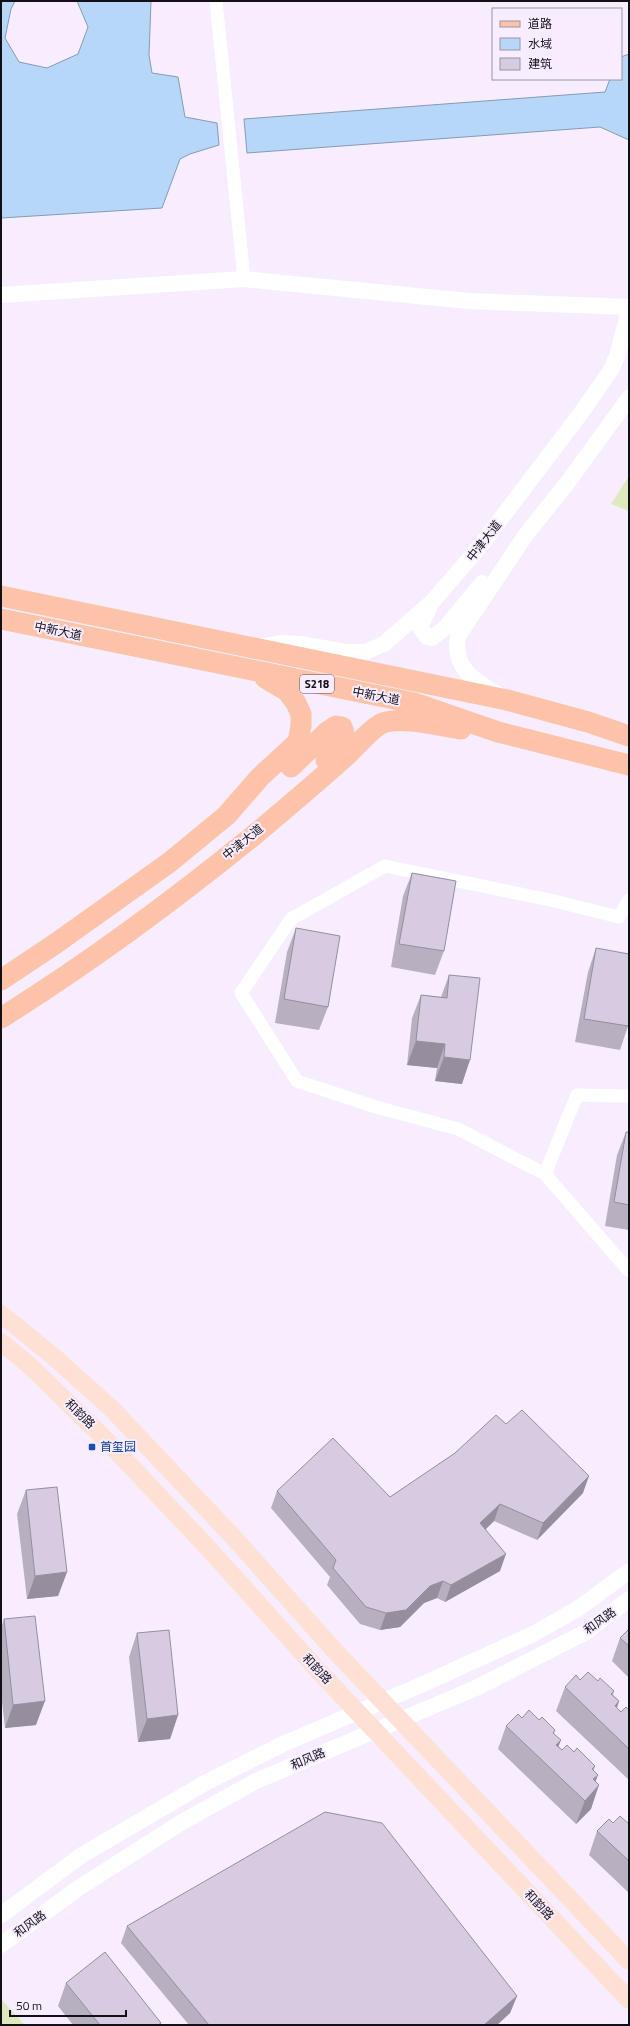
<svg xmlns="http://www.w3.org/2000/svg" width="630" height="2026" font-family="'Titillium Web','Noto Sans SC',sans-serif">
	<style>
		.green { fill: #dee9bd }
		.water { fill: #b6d7f8; stroke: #859bb4 }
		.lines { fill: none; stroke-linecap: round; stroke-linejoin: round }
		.minor { stroke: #fff; stroke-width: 13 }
		.tertiary { stroke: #fff; stroke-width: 16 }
		.secondary { stroke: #fee1d4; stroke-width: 18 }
		.primary { stroke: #fcc3a9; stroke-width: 21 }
		.wall { fill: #b8afc1 }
		.shaded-wall { fill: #968e9d }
		.building { fill: #d6cbe0; stroke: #968e9d }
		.transit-dot { fill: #1a4fb4; stroke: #f7edff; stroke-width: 1.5 }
		.labels { text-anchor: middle; stroke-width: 4; stroke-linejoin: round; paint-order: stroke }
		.shield { fill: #f7edff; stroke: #57525c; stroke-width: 1 }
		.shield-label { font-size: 11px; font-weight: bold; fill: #130f16 }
		.street-label { font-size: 12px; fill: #130f16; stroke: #f7edff }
		.transit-label { font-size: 12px; fill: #164399; stroke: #f7edff; text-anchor: start }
	</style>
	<rect width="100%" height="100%" fill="#f7edff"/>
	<path class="green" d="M629,476V511L611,504Z
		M1,1999L25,2025H1Z"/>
	<path class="water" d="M1,1H15L11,9L5,38L19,62L47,68L78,54L88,27L77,1H151L149,55L152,73L178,77L185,117L217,123L219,145L190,154L180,159L162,208L1,218Z
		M629,54V140L600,127L247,153L244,119L605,92L610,79H621V57Z"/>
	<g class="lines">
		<path class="minor" d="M216,1L244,279
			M629,900L619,917L550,900L385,866L291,919L241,993L297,1081L376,1107L458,1129L545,1174L629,1271
			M545,1174L577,1095L629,1096"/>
		<path class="tertiary" d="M1,295L244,279L468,301L629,307
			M429,608L420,627L427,637L432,638L445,628L482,583
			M259,647L280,643L300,644L346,652H365L384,644L433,601L481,545L581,413L611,370L617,356L629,311
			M497,694C474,681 452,667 458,636L525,536L568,482L629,398
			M1,1915L82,1855L205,1783L283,1744L421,1685L533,1634L579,1608L629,1571
			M1,1945L77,1889L182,1822L256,1781L476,1688L586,1632L629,1599"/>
		<path class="secondary" d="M1,1314L53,1356L112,1409L236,1540L333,1649L629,1961
			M1,1342L29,1365L106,1440L210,1550L314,1666L629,2000"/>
		<path class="primary" d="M1,596L507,700L588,722L629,736
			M1,619L414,703L498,732L629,765
			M291,767L327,732L336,726L342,727C349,740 335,752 326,760
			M1,980L55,944L170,862L227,815L260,777L298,742L301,726V714L296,703L287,691L265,678
			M1,1018C89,963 173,901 253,836C284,810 315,784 345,757C355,748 371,728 383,723C403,716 440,726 461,729"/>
	</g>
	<path class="wall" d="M412,873L444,951L435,975L391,967L403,896Z
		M296,928L328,1007L319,1030L275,1023L287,952Z
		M596,948L628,1026L620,1050L575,1042L588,972Z
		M449,975L462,1084L435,1081L437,1068L407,1065L412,1018L421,995L441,997Z
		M626,1132H629V1230L605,1226L617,1155Z
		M506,1424L583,1493L537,1540L494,1521L486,1529L500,1571L445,1602L437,1598L424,1603L400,1627L380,1630L360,1624L327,1585L330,1577L271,1508L277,1491L390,1497Z
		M26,1490L67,1572L58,1596L27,1599L17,1514Z
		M4,1619L36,1725L5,1728L1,1693V1628Z
		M629,1629V1678L612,1661L620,1638Z
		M137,1633L178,1715L170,1739L138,1742L129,1657Z
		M580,1680L598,1681L614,1691L613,1695L619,1701L617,1708L621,1712L629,1710V1780L556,1711L565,1687Z
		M539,1720L555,1730L554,1734L558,1746L562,1750L574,1752L595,1766L594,1770L595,1781L591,1809L576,1824L498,1749L506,1726Z
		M613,1823L629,1824V1893L589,1855L597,1831Z
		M127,1926L517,1996L510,2013L497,2025H189L121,1943Z
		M66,1983L161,2023V2025H73L58,2006Z"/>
	<path class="shaded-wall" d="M416,1041L445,1044L437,1068L407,1065Z
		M444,1057L470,1060L462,1084L435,1081Z
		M589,1476L583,1493L537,1540L543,1523Z
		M500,1504L494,1521L474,1540L480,1523Z
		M506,1554L500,1571L445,1602L451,1585Z
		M67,1572L58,1596L27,1599L35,1576Z
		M443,1581L437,1598L424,1603L400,1627L380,1630L386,1613L430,1586Z
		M45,1701L36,1725L5,1728L13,1705Z
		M619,1701L611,1725L615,1706Z
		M178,1715L170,1739L138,1742L147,1719Z
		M561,1740L552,1763L556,1745Z
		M598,1775L591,1794L599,1785L591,1809L576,1824L593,1779Z
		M517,1996L510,2013L497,2025H484Z"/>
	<path class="building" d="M412,873L456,881L444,951L399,944Z
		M296,928L340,936L328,1007L284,999Z
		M596,948L629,954V1023L628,1026L584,1019Z
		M449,975L480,978L470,1060L444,1057L445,1044L416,1041L421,995L447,998Z
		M626,1132H629V1205L614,1202Z
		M522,1410L589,1476L543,1523L500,1504L480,1523L506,1554L451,1585L443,1581L430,1586L406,1610L386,1613L366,1607L333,1568L336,1560L277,1491L333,1438L390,1497L455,1453L496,1415L506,1424Z
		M57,1487L67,1572L35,1576L26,1490Z
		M35,1616L45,1701L13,1705L4,1619Z
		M629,1629V1646L620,1638Z
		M169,1630L178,1715L147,1719L137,1633Z
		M588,1672L598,1681L600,1678L614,1691L611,1694L619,1701L615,1706L621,1712L626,1707L629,1710V1749L565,1687L576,1675L580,1680Z
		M529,1710L539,1720L542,1717L555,1730L553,1733L561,1740L556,1745L562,1750L567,1745L574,1752L577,1748L595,1766L592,1769L598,1775L593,1779L599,1785L585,1801L506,1726L518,1714L522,1718Z
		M325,1812L382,1823L517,1996L484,2025H209L127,1926Z
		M620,1816L629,1824V1861L597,1831L609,1819L613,1823Z
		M105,1952L161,2023L158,2025H100L66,1983Z"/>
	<rect class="transit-dot" x="88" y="1443" width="8" height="8" rx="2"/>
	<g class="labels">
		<rect class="shield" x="300" y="675" width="34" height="18" rx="3"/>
		<g class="shield-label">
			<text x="317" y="688">S218</text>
		</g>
		<g class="street-label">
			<text transform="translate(484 541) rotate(-52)" y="4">中津大道</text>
			<text transform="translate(58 631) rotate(12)" y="4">中新大道</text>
			<text transform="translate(376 696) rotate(11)" y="4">中新大道</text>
			<text transform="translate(243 842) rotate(-39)" y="4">中津大道</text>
			<text transform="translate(80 1414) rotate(44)" y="4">和韵路</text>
			<text transform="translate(600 1621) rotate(-36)" y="4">和风路</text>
			<text transform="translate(317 1669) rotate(47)" y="4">和韵路</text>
			<text transform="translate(308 1759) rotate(-23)" y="4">和风路</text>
			<text transform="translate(539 1905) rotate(47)" y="4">和韵路</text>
			<text transform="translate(30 1924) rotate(-36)" y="4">和风路</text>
		</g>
		<g class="transit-label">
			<text x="100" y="1451">首玺园</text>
		</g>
	</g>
	<rect width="630" height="2026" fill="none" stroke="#130f16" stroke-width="4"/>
	<rect x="492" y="8" width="130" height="72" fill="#f7edff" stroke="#9c94a2"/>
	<rect x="500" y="21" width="20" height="6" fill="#fcc3a9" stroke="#9c94a2"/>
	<text x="528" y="28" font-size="12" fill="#130f16">道路</text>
	<rect x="500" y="38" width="20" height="12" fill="#b6d7f8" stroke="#9c94a2"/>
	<text x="528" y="48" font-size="12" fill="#130f16">水域</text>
	<rect x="500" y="58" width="20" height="12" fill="#d6cbe0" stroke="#9c94a2"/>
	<text x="528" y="68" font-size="12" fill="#130f16">建筑</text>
	<path d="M10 2010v6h116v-6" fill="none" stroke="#130f16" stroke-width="2"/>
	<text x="16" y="2010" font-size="12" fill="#130f16" stroke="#f7edff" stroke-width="3" paint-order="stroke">50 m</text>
</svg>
